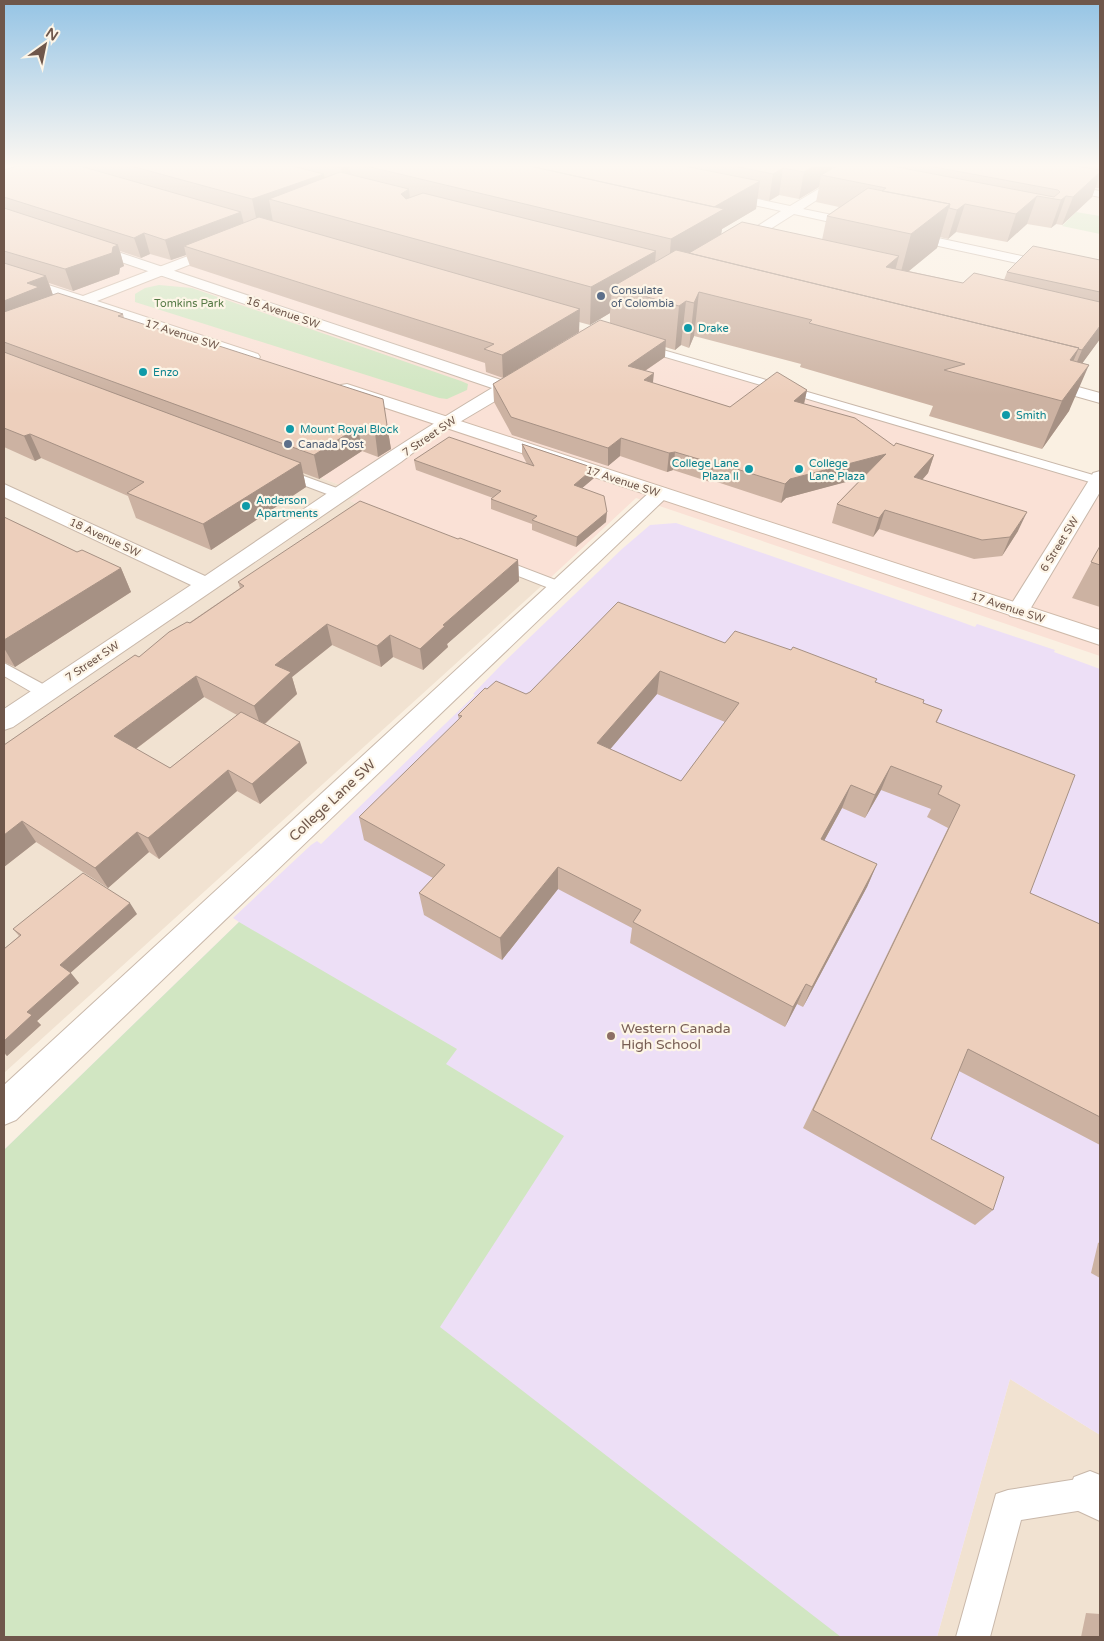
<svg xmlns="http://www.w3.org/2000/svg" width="1104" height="1641" font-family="'Varela Round',sans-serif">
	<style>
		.residential { fill: #f1e2d1 }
		.commercial { fill: #fae1d6 }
		.education { fill: #eddff6 }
		.green { fill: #d1e6c2 }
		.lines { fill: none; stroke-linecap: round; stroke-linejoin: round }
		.service-casing { stroke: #c9b8aa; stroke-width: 2 }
		.minor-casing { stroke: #c9b8aa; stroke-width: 2 }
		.secondary-casing { stroke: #cfbaaa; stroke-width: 2 }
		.service { fill: #fff; fill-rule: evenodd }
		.minor { fill: #fff; fill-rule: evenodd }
		.secondary { fill: #fff; fill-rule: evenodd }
		.wall { fill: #ccb2a2; fill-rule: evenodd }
		.shaded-wall { fill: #a69184 }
		.building { fill: #edcfbc; stroke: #a69184; fill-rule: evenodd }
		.service-dot { fill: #5c6f8a; stroke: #fdf5e7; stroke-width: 2 }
		.culture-dot { fill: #0f9aa8; stroke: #fdf5e7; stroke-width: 2 }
		.education-dot { fill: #8d6e63; stroke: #fdf5e7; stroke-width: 2 }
		.labels { text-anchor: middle; stroke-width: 4.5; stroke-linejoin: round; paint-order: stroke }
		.far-service-label { font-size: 11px; fill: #4e5e75; stroke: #fdf5e7; text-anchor: start }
		.far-park-label { font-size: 11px; fill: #567a46; stroke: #fdf5e7 }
		.far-street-label { font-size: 11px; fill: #6f574b; stroke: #fdf5e7 }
		.far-culture-label { font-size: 11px; fill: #0d838f; stroke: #fdf5e7; text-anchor: start }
		.street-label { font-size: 14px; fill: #6f574b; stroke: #fdf5e7 }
		.education-label { font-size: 14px; fill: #785e54; stroke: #fdf5e7; text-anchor: start }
	</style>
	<rect width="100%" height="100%" fill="#faf0e2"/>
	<path class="residential" d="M4,358L361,493L350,501L548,580L4,1073Z
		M1010,1379L1100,1435V1637H937Z"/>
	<path class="commercial" d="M94,185L1100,483V656L636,498L548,580L350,501L361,493L4,358V212Z"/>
	<path class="education" d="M676,523L956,620L975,627L977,624L1055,650L1054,652L1100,669V1435L1010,1379L937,1637H4V1150L239,922L233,918L311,845L317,841L321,844L475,695L473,694L503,663L622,549L650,525Z"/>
	<path class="green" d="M1076,212L1100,216V234L1062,226Z
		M159,285L192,288L461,381L468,384L467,390L447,399L439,398L135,302V294L145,288Z
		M239,922L457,1049L446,1064L564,1136L440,1327L841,1637H4V1150Z"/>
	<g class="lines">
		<g class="service-casing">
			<path id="service" d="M639,343L1100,477V485L635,348V344Z
				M279,467L345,491L347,494L345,497H335L274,474L272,471L274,468Z
				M493,556L566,584L568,587L560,592L554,590L488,564L485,561Z
				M4,663L52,689L55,693L52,697H40L4,676Z
				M1090,1477L1100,1481V1505L1090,1509L1021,1520L990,1637H956L996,1494L1008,1490Z"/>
		</g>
		<g class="minor-casing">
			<path id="minor" d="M857,166H869L803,209L866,222L868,225L866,228L862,229L794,214L737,250L732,251L725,247L781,211L717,197V193L721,191L790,206Z
				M1057,183L1100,191V197L1053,188L1051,186Z
				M901,230L1100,273V281L897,237L895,234L897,231Z
				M88,242L504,381L525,370L533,375L512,391L431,439L401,462L13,727L4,730V709L191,585L4,497V484L205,576C300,512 394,446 492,388L83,249L81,246L83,243Z
				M1042,377L1100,393V403L1036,385L1034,382L1036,379Z
				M1100,471V492L1029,611L1026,616L1018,618L1010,616L1007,611L1091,477L1093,473Z
				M660,487L667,489L670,493L667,497L16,1120L4,1125V1085L653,489Z
				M1090,1471L1100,1475V1521L1074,1509L1068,1493L1074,1477Z"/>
		</g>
		<g class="secondary-casing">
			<path id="secondary" d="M222,243L227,244L229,247L227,250L97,301L258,354L260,357L258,360H246L4,279V271L83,296Z
				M347,384L1100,630V645L341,393L339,389L341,385Z"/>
		</g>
		<use href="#service" class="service"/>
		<use href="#minor" class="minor"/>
		<use href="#secondary" class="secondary"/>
	</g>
	<path class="wall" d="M17,166H1100V188H1095L1092,197L1062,225L1056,224L1051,228L1027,224L1007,242L956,232L948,239L940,237L937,248L909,271L963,283L1004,280L1007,272L1100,260V339L1082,363L1069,411L1042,449L929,416L933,406L800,367L801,364L694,336L689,348L681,345L675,350L665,347V357L645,371L653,383L730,407L807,390L804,404L894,446L934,455L928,473L922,480L1018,531L1002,556L974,559L879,529L873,537L832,523L837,504L863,477L786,498L781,503L711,480L710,482L673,470L667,472L620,456L608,466L512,435L494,402L493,384L610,323V313L590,325L579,322V332L503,378L486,372L485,363L190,266L186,255L171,260L150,254L141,258L120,251L124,266L120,268L119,274L73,291L49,283L53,295L123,314L124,318L387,425L391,449L378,457L362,451L319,479L303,473L306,487L211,550L136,518L128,496L41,458L35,461L4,447V170ZM819,187L816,202L839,207L827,216L822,240L721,235L722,229L756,209L757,198L769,201L779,195L799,199Z
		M522,444L594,468V478L582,488L606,522L576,547L532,530V524L491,509V499L493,498L416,470L414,460L527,464L522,454Z
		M4,517L77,552L121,568L131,592L15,667L4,662Z
		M458,539L518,560L519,581L447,644L448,647L423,670L393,657L381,667L332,645L292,677L297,694L265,724L307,763L260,804L237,791L159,859L149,852L108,888L36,842L4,867V745L139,657L240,588L238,582ZM204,697L237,715L170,768L136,749Z
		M1100,546V607L1072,598Z
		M725,643L876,682L923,703L942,710L937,722L1030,893L1100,924V1145L959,1071L931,1139L993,1210L975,1225L803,1128L948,828L927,817L931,809L881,790L865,818L842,808L824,841L877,864L867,887L803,1007L797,1004L785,1027L630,943L632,928L558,889L502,960L424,915L419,893L433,878L364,840L359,817L459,720L458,715L487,689L526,694ZM657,694L725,722L681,781L610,749Z
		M137,914L70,973L79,983L37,1021L41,1025L7,1056L4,1053V949L19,936L13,929Z
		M1100,1242V1278L1091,1273L1098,1243Z
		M1086,1613L1100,1614V1637H1081Z"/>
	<path class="shaded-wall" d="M346,166H349L353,191L345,194L341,168Z
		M814,166H832L830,177L821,175L819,187L799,199L804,172Z
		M783,168L779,195L769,201L773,174Z
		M1100,172V175L1092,197L1062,225L1073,197Z
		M324,174L328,201L269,199L273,222L258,227L252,199Z
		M760,181L756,209L722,229L719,247L668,278L671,239L714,207Z
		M409,189L412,223L401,194Z
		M1037,196L1027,224L1007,242L1016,214Z
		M1066,196L1056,224L1051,228L1061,200Z
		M950,204L937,248L899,279L911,234Z
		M965,204L956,232L948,239L957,210Z
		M241,212L246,232L184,246L186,255L171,260L165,240Z
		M144,233L150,254L141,258L134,238Z
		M118,245L124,266L120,268L119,274L73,291L65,269Z
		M656,251L653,287H612L610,313L590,325L591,287Z
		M899,256L891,286L886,267Z
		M46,276L54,298L4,326V301L27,283Z
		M699,292L694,336L689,348L694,303Z
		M686,301L681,345L675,350L679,306Z
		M580,309L579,332L503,378L502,355Z
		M1100,326V339L1068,383L1082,350Z
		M666,340L665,357L627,383L628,366Z
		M1079,348L1059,394L1070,360Z
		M1089,365L1069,411L1042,449L1062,401Z
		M654,373L652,391L644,380Z
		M807,390L803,408L794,401Z
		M387,425L391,449L378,457L375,433Z
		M358,427L362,451L319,479L314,455Z
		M30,434L41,458L35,461L24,436Z
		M621,438L620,456L608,466V448Z
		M675,452L673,470L667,472L669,453Z
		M886,454L880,473L786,498L781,503L785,484L790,479Z
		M934,455L928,473L908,496L914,477Z
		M714,462L711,480L710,482L712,463Z
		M301,463L306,487L211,550L203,524Z
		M594,468V478L574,495V485Z
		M885,510L879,529L873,537L879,518Z
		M607,512L606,522L576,547L577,537Z
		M1027,512L1018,531L1002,556L1010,537Z
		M518,560L519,581L447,644L448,647L423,670L420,649L443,625Z
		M121,568L131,592L15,667L4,648V640Z
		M327,624L332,645L292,677L297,694L261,727L254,706L275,665Z
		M390,635L393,657L381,667L377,646Z
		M660,671L657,694L596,766L597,743Z
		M196,676L204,697L125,757L114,736Z
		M300,742L307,763L260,804L252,784Z
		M891,766L881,790L865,818L875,795Z
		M228,770L237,791L159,859L148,838Z
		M851,785L842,808L813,861L821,839Z
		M22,821L36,842L4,867V835Z
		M137,832L149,852L108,888L95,868Z
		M877,864L867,887L803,1007L812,987Z
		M558,867V889L502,960L500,938Z
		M130,903L137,914L68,975L60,965Z
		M71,973L79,983L37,1021L41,1025L7,1056L4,1052V1041L27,1012Z
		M806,984L797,1004L785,1027L793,1007Z"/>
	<path class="building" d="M17,166H80L241,212L165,240L144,233L134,238L4,197V170Z
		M131,166H292L324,174L252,199Z
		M334,166H346L341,168Z
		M366,166H530L724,209L671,239Z
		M530,166H684L760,181L714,207Z
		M734,166H814L804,172L783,168L773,174Z
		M837,166H892L1054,197L1060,192L1058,190L929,166H1075L1100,170V172L1073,197L1066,196L1061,200L1037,196L1016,214L965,204L957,210L949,208L950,204L882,191L886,188L821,175Z
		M340,172L409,189L401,194L406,199L423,193L656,251L591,287L269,199Z
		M868,188L950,204L911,234L827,216Z
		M4,208L118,245L113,247L112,253L65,269L4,251Z
		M259,217L580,309L502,355L484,349L494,344L184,246Z
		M742,222L899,256L886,267L963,283L974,273L1100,302V326L1082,350L1078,349L1079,348L689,253Z
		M1033,246L1100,260V292L1007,272Z
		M676,250L1079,348L1070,360L1089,365L1062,401L944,370L965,364L809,323L812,320L699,292L694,303L686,301L679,306L612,287Z
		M4,263L46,276L27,283L39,287L4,301Z
		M58,293L123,314L118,316L212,346L216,345L383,399L387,425L375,433L358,427L314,455L4,342V312Z
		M600,320L666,340L628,366L654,373L644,380L730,407L777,372L807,390L794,401L855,418L894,446L896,443L934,455L914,477L1027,512L1010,537L982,540L885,510L879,518L837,504L886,454L790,479L785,484L714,462L712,463L675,452L669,453L621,438L608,448L511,417L493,384Z
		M4,352L301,463L203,524L127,493L144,482L30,434L24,436L4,428Z
		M449,437L534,466L522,444L594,468L574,485L604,496L607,512L577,537L532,520L537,516L491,499L501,491L414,460Z
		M360,501L458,539L460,538L518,560L443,625L445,626L420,649L390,635L377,646L327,624L275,665L291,672L254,706L196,676L114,736L170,768L241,712L300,742L252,784L228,770L148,838L137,832L95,868L22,821L4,835V745L135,655L139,657L169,632L187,622L190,623L244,586L238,582Z
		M4,517L77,552L82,550L121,568L4,640Z
		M1100,546V565L1091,562Z
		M618,602L725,643L735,631L791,650L793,647L877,679L875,682L924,700L923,703L942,710L936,722L1075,775L1030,893L1100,924V1117L968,1049L931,1139L1004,1177L993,1210L813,1110L960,805L938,794L942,786L891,766L875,795L851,785L821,839L877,864L812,987L806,984L793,1007L633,922L641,910L558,867L500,938L419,893L445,865L359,817L462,716L458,715L485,688L487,689L496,681L526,694L530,692ZM660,671L739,703L681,781L597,743Z
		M83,873L130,903L60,965L71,973L27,1012L32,1015L4,1041V949L21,935L13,929Z"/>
	<linearGradient id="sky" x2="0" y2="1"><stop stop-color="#95c4e5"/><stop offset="0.42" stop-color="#fdf8f2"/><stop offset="1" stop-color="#fdf8f2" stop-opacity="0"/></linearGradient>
	<rect width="1104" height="395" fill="url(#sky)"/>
	<g class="service-dot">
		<circle cx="601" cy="296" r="5"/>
		<circle cx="288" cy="444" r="5"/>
	</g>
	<g class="culture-dot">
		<circle cx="688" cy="328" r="5"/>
		<circle cx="143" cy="372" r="5"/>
		<circle cx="1006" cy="415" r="5"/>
		<circle cx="290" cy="429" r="5"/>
		<circle cx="749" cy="469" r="5"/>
		<circle cx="799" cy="469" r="5"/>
		<circle cx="246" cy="506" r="5"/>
	</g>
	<circle class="education-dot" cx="611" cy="1036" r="5"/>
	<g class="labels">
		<g class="far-service-label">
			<text x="611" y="294">Consulate<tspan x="611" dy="13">of Colombia</tspan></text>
			<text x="298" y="448">Canada Post</text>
		</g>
		<g class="far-park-label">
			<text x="189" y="307">Tomkins Park</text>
		</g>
		<g class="far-street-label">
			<text transform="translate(283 312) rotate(19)" y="4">16 Avenue SW</text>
			<text transform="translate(182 334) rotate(18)" y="4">17 Avenue SW</text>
			<text transform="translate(429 436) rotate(-34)" y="4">7 Street SW</text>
			<text transform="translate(623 481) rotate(18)" y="4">17 Avenue SW</text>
			<text transform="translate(105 537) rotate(25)" y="4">18 Avenue SW</text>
			<text transform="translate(1059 544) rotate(-58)" y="4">6 Street SW</text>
			<text transform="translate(1008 607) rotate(18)" y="4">17 Avenue SW</text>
			<text transform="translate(92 661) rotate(-34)" y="4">7 Street SW</text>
		</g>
		<g class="far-culture-label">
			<text x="698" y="332">Drake</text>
			<text x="153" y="376">Enzo</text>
			<text x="1016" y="419">Smith</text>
			<text x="300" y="433">Mount Royal Block</text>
			<text x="739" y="467" text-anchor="end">College Lane<tspan x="739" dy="13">Plaza II</tspan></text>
			<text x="809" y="467">College<tspan x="809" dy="13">Lane Plaza</tspan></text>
			<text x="256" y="504">Anderson<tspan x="256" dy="13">Apartments</tspan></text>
		</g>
		<g class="street-label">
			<text transform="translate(332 800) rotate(-43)" y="5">College Lane SW</text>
		</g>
		<g class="education-label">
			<text x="621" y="1033">Western Canada<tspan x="621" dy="16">High School</tspan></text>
		</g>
	</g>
	<rect width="1104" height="1641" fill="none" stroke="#6f574b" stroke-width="10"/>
	<g transform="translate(45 45) rotate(33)" stroke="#fdf5e7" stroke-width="4" paint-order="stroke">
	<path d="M0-4L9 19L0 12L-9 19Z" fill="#6f574b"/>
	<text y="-8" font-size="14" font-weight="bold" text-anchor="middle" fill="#6f574b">N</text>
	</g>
</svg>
